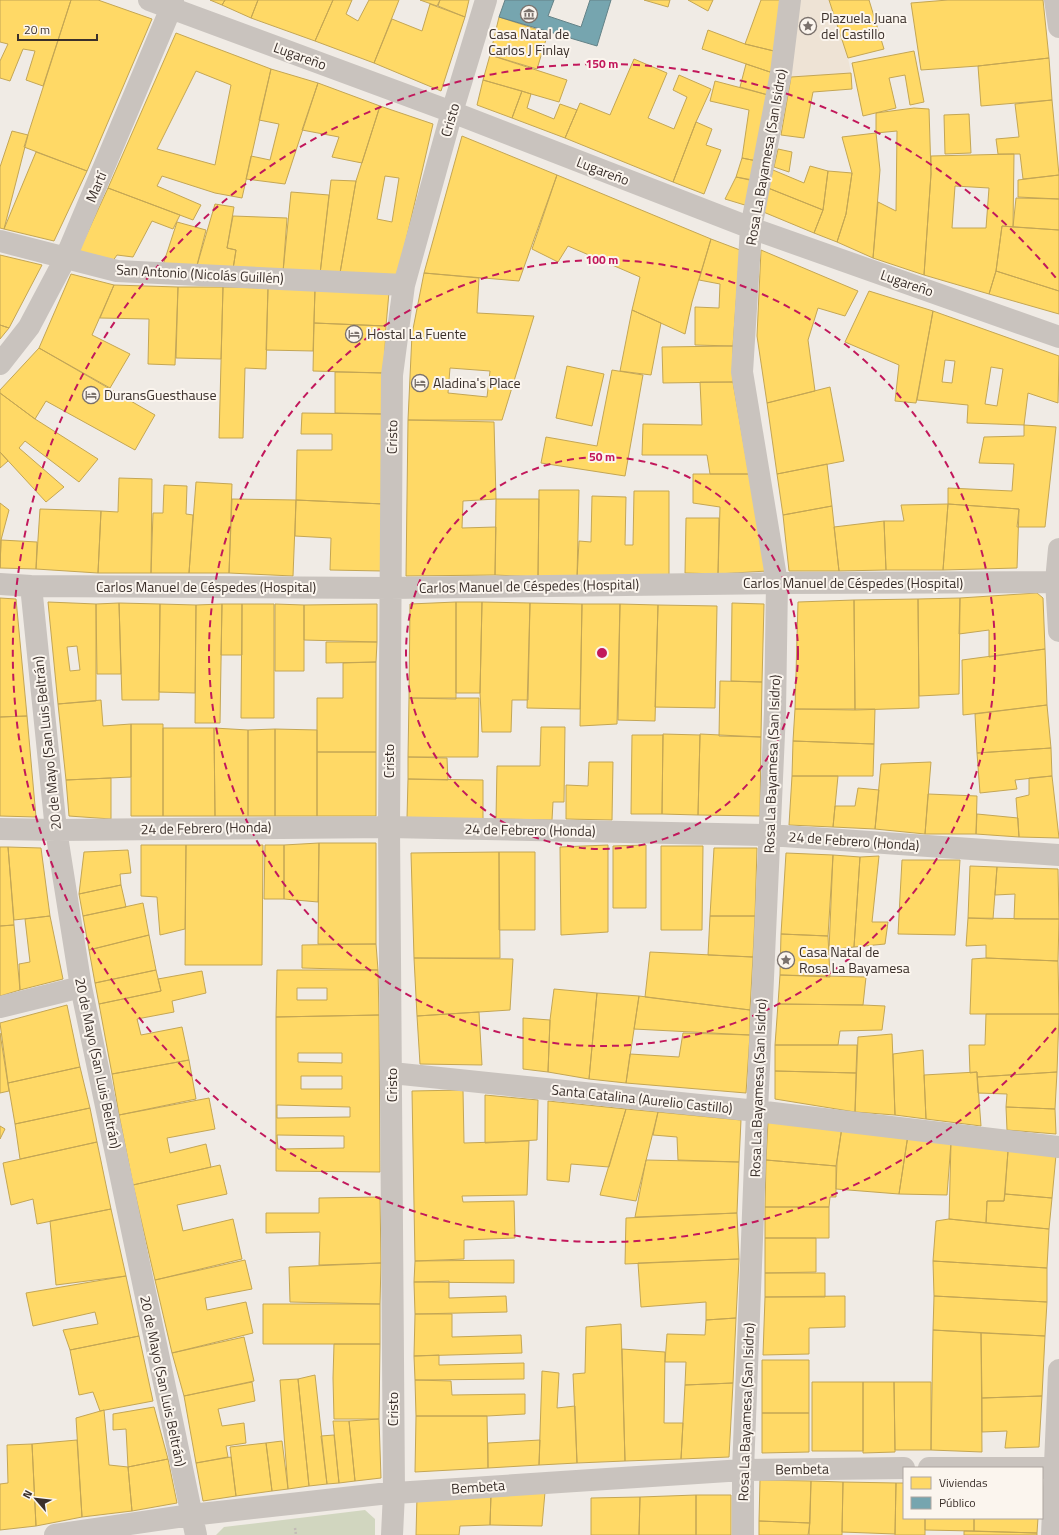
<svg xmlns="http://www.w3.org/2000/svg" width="1059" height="1535" font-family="'Titillium Web',sans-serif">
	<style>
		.green { fill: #d1d6bf }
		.plaza { fill: #eee3d5 }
		.homes { fill: #ffd966; stroke: #c4a654; fill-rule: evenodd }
		.public { fill: #76a5af; stroke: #648287 }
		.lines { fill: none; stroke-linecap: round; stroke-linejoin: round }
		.path { stroke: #c2bbb6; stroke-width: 2.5; stroke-dasharray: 2 2; stroke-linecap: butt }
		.minor { stroke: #c9c3be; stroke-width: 22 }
		.ring { fill: none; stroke: #c2185b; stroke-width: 2; stroke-dasharray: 7 5 }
		.labels { text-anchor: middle; stroke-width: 4; stroke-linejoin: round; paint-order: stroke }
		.poi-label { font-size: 14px; fill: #3b302b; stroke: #fbf5ee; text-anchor: start }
		.street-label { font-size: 14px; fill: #3b302b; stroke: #fbf5ee }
		.centre { fill: #c2185b; stroke: #fbf5ee; stroke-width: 2 }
		.ring-label { font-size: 12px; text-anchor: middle; font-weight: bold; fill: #c2185b; stroke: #fbf5ee; stroke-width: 4; stroke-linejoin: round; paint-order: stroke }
	</style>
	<rect width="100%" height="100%" fill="#f0ebe5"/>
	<path class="green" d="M365,1510L375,1519V1535H216L224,1527Z"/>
	<path class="plaza" d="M781,0H829L848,58L851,73L791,77Z"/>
	<path class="homes" d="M0,0H71L43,86L26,80L35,51L23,49L10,81L0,78V61L8,44L0,42Z
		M71,0H98L152,19L87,171L24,147Z
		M210,0H225L222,5Z
		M225,0H258L251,18L222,5Z
		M258,0H333L315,41L251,18Z
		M333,0H352L346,14L358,21L369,0H399L374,63L315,41Z
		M420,0H440L437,6Z
		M440,0H469L465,17L438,6Z
		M644,0H670L668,7Z
		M688,0H713L708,11Z
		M761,0H781L778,52L745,44Z
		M829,0H869L884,49L848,58Z
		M948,0H1043L1049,58L978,66L921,70L911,3Z
		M430,4L465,17L441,91L374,63L392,19L422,31Z
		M499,17L548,33L537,69L490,55Z
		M708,30L745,44L778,52L773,73L702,49Z
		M176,33L271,69L242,198L215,193L162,176L157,186L201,205L193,220L108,188ZM196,71L231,85L215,165L157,149Z
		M914,51L924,102L910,105L905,75L889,78L896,108L863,116L852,63Z
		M490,55L567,80L559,102L483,80Z
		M1049,58L1052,100L981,106L978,66Z
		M634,59L667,73L648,118L674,129L687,97L673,90L679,75L711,89L696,122L673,182L565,138L580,103L610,115Z
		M746,64L773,73L768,95L740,87Z
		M271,69L318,83L285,184L246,179L251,156L270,160L279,124L259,120Z
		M851,73L852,89L813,92L804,138L781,135L791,77Z
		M483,80L522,91L512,118L477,105Z
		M715,81L768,95L757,161L742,158L749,110L710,101Z
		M318,83L380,106L362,163L332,157L339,137L302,130Z
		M522,91L531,94L527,108L554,119L560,104L577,110L565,138L512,118Z
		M1052,100L1059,175L1023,179L1020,154H998L996,139L1019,137L1015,104Z
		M380,106L433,124L398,275L340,273L356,181ZM385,176L399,178L392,222L377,219Z
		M914,108L929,109L931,174L924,275L873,258L878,202L896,211L897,131L876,133V113Z
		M969,114L971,153L945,154L944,115Z
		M696,122L712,129L706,145L721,150L704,194L673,182Z
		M12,131L28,135L4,229L0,228V167Z
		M876,133L880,170L873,258L837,242L846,214L852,173L842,137Z
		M462,136L557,175L519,281L424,273Z
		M778,149L792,152L789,172L774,167Z
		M36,152L87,171L54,241L4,229Z
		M1014,154L1013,227L1002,226L996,271L989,294L924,275L931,174V156ZM955,186L989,188L986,228H952Z
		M742,158L757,161L753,180L736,177Z
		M810,166L828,171L823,210L768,188L773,170L804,183Z
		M828,171L852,173L846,214L837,242L814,233L823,210Z
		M557,175L711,239L692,302L685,334L632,310L640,277L568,246L558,262L532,249Z
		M1059,175V199L1018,197V180Z
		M736,177L754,181L748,206L725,199Z
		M331,180L356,181L340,273L320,274Z
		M108,188L180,215L173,229L152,221L133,257L117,255L110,265L78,253Z
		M768,188L823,210L814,233L761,211Z
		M291,192L329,195L320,274L283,272Z
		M1016,198L1059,199V230L1013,227Z
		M215,204L234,207L227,248L236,250L233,269H196Z
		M233,216L287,218L283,272L233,269L236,250L227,248Z
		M177,222L206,230L196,269L163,265Z
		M1002,226L1059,230V291L996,271Z
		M711,239L740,250L733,346L695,345V307L719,308L720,284L699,280Z
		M761,250L858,291L845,316L818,308L808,340L815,391L767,403L757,336Z
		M0,255L42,265L9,328L0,325Z
		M996,271L1059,291V314L989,294Z
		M424,273L479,278L477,313L534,316L502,420H408L412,334ZM450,368L490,371L487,397L448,393Z
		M71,274L114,285L92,335L130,354L110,388L39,348Z
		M114,285L178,287L175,365L148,364L149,319L100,318Z
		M178,287H223L221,359L176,358Z
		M223,287L268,288L266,369L245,368L243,438H219Z
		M268,288L315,289L313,351L266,350Z
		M315,289L389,292L386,326L314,323Z
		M869,291L933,311L916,403L895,401L899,365L845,342Z
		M632,310L661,323L651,375L620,371Z
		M933,311L1059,356L1058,403L1028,393L1024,425L967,423L968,405L917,400ZM945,360L955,361L952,383L942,382ZM991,367L1003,369L997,406L985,404Z
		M314,323L386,326L384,373L313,371Z
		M0,325L9,328L0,339Z
		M733,346V382L663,383L662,347Z
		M39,348L155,415L135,450L46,401L35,419L0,393V390Z
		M567,366L604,374L592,426L556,418Z
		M612,370L643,375L625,476L541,463L546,437L597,446Z
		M335,372L384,373V414L335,413Z
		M700,382H733L749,474H710L707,455H642L643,424L702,425Z
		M830,387L844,461L777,474L767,403Z
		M0,393L35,419L98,459L79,482L25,441L19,448L64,487L46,502L0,452Z
		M302,413L384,414L383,504L296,500L297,450H332V434H301Z
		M408,420L494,422L496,499L463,501L462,528L496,527L495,575L406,576Z
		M1024,425L1056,427L1045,527H1017L1019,509L948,504V488L1012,491L1014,464L979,463L984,437L1024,436Z
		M0,452L8,461L0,468Z
		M827,464L832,506L783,515L777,474Z
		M693,474H749L767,571L718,574L720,507L693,503Z
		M119,478L152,479L151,573H98L101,511L118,512Z
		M196,482L232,484L229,573H189Z
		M164,485L187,486L186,514L193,515L189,573H151L153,513H163Z
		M539,490H579L577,578L538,577Z
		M634,491H669V575L577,578L579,541L591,542L592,496L626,497L625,545H633Z
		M232,499L296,500L293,576L229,573Z
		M496,499H539L538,577L495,575Z
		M296,500L384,504L382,571L330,570L331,538L295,536Z
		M0,503L9,510L1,540L0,568Z
		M948,504L1019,509L1017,568L943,570Z
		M948,504L943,570H886L884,521H904L901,505Z
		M832,506L839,571H789L783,515Z
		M40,509L101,511L98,573L36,569Z
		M686,518H719L718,574L685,573Z
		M884,521L886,570L839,571L834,527Z
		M1,540L37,542L36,569L0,568Z
		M1037,593L1043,598L1045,649L989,657V630L959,634L960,598Z
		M0,598L16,599L27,716L0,717Z
		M960,598L959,694L919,696L918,599Z
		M918,599L919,708L855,710L854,600Z
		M854,600L855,710L795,709L798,602Z
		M48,602L96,604V701L58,704ZM77,646L80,670L70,671L67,647Z
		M456,602V699L409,698L410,604Z
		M456,602H482L480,693H456Z
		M482,602L530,603L528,700H512L511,732H482L480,693Z
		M119,603L160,604L159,700H122Z
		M119,603L121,674H97L96,604Z
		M530,603L582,604L580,709L527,708Z
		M732,603L764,604L762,682L731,681Z
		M160,604L196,605L195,693L159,692Z
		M222,604H242V655H221Z
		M222,604L220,723H195L196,605Z
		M242,604H274V718H241Z
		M275,604L304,605V671H275Z
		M377,604V642L304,640V605Z
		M582,604H620L617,724L580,726Z
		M620,604L658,605L655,721L618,720Z
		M658,605L717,606L715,708L655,707Z
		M326,642H377L376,662L326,663Z
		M1045,649L1047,705L963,715L962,660Z
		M376,662V752H317V698H343V663Z
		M720,681L762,682L761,737L719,736Z
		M409,698H479L478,757H408Z
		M101,700L103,726L131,724V777L66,780L58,704Z
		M1047,705L1051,748L977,753L975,714Z
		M795,709H875L874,744L793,741Z
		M27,716L36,817L0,816V717Z
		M131,724H163V816H131Z
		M541,727H565L564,802H553L552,820L496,819L497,766H540Z
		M163,728H214L215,816H163Z
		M214,728L248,730V816H215Z
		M275,729V816H248V730Z
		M275,729L317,730V816H275Z
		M663,734L700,735L698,815L662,814Z
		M700,734L761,737L760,816L698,815Z
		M632,735H663L662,814H631Z
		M793,741L874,744L873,776H792Z
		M1051,748L1052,776L1015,780L1017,789L980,793L977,753Z
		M317,752H376V816H317Z
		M408,757L447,758L448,780L408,779Z
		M589,762H613L612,820L566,819V785L588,786Z
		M931,762L925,834L875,829L881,764Z
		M792,776H838L833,827L789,825Z
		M1052,776L1059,838L1019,837L1016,798L1029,795V778Z
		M111,778V819L69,816L66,780Z
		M408,779L483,780V819L407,818Z
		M858,788L879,790L875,829L833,827L835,806H855Z
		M928,794L977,796L976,834H925Z
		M977,814L1018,818L1019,837L976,834Z
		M319,843H376V944H318Z
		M319,843L318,902L284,899V845Z
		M141,845H186L185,929L160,935L157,897L141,896Z
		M186,845H263L262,965H185Z
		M265,845H284V899H264Z
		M608,845V932L561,935L560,847Z
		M646,845V908H613V846Z
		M661,846H703L702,930H661Z
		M0,847H8L14,925L0,926Z
		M8,847L41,848L50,916L14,920Z
		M714,848H757L755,916H710Z
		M128,850L131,873L120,874L121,885L79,894L84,852Z
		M499,852L500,958H414L411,853Z
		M499,852H535V930H499Z
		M786,853L833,855L828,936L781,934Z
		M833,855L860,857L854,947L829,950Z
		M879,856L872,922H888L885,944L854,947L860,857Z
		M902,860H960L955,935L898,934Z
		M970,866L997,867L993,919L968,918Z
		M997,867L1058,869L1059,919H1014L1015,894L995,895Z
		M121,885L126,907L83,916L79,894Z
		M143,903L149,935L89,950L83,916Z
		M50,916L63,979L20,990L19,964L30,962L25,919Z
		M710,916H755L753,957L708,955Z
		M968,918L1059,919L1058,961L986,958V945L966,946Z
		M14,925L20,990L0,996V926Z
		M781,934L828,936L830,977L780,975Z
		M149,935L156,970L95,983L89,950Z
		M376,944L378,970L302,968V945Z
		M650,952L753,957L750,1010L645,997Z
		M414,958L513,959L510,1010L417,1016Z
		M986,958L1058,961L1059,1014H970L972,959Z
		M156,970L161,991L99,1004L95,983Z
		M277,970H378L379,1015L276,1017ZM297,988H327V1000H297Z
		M202,971L206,993L172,1001L174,1012L137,1019L141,1035L182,1027L189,1060L112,1074L99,1004L161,991L158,979Z
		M780,975L866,977L863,1005L778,1004Z
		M554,989L597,993L589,1079L548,1072L550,1020Z
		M597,993L639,996L626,1083L589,1079Z
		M639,996L750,1010V1035L634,1029Z
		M778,1004L863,1005L885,1006L882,1030L840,1031L838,1045H775Z
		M67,1005L80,1067L8,1083L0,1023Z
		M479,1012L482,1065L420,1064L417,1016Z
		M986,1014H1059L1057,1072L977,1077V1072L970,1073L969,1045H985Z
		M379,1015L380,1172L276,1171V1017ZM298,1053H342V1063L298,1062ZM301,1076H342V1089H301ZM277,1105L350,1107V1117L277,1118ZM277,1135L344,1136V1148L278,1149Z
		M523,1018L550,1020L548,1072L523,1069Z
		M0,1033L9,1091L0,1093Z
		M683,1033L750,1035L746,1093L626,1083L630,1054L679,1057Z
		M892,1034L895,1115L855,1112L858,1037Z
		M775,1045H857L856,1073L775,1071Z
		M923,1050L926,1119L895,1115L893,1054Z
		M189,1060L196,1099L119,1115L112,1074Z
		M80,1067L90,1108L15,1124L8,1083Z
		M775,1071L856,1073L855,1112L775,1099Z
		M977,1072L981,1126L926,1119L924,1075Z
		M1057,1072L1055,1109L1006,1107L1007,1094L978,1093L977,1077Z
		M463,1090L464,1143L529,1141L527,1195L462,1196L463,1202L514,1201L515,1238L464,1240V1259L415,1261L412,1091Z
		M485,1095L538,1100L537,1140L485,1143Z
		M209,1098L215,1129L167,1138L170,1153L206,1144L211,1167L133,1185L119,1115Z
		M548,1101L626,1109L609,1167L571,1164L569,1182L547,1180Z
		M1006,1107L1055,1109L1056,1134L1007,1130Z
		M90,1108L97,1142L20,1159L15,1124Z
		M626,1109L658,1112L636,1201L600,1195Z
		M658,1112L741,1120L739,1162L678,1160L677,1137L653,1135Z
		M768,1121L842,1127L836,1166L766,1160Z
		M0,1126L5,1129L0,1139Z
		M842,1127L908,1135L899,1194L836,1189L837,1161Z
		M908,1135L951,1142L947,1195L899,1194Z
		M97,1142L111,1209L37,1224L33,1199L11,1205L3,1163Z
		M951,1142L1008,1151L1004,1201H987L986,1223L949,1219Z
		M1008,1151L1056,1155L1052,1198L1005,1194Z
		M646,1160L739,1162L737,1213L635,1217Z
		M766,1160L836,1166V1197H830L829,1207H765Z
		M220,1165L227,1194L177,1205L183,1231L233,1219L242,1259L155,1280L133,1185Z
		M1005,1194L1052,1198L1049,1229L986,1223L987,1201H1004Z
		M380,1197L381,1263L319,1265L320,1232L266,1233V1213H319V1198Z
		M765,1207H829V1238H765Z
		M111,1209L126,1276L56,1285L50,1221Z
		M737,1213L739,1259L625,1264L626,1218Z
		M949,1219L1049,1229L1047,1268L933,1261L936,1221Z
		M765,1238H816V1272L765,1273Z
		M739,1259L736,1318L706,1320V1302L641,1307L638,1263Z
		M245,1260L252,1289L205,1298L207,1310L246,1302L253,1333L172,1353L155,1280Z
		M514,1260V1283L414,1282L415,1261Z
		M933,1261L1047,1268V1302L934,1296Z
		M381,1263L380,1304L290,1302L289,1267Z
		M765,1273H825V1297H765Z
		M126,1276L139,1336L70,1350L63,1330L98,1324L95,1312L33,1326L26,1293Z
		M449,1281V1298L506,1296L507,1312L415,1314L414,1282Z
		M845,1296V1327L809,1328V1354L763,1355L765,1297Z
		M934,1296L1047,1302L1045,1336L933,1330Z
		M263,1304H380V1344H263Z
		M415,1314H452V1337L521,1335L522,1353L414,1356Z
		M736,1318L733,1383L685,1385L686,1362H665L667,1334L705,1335L706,1320Z
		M621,1324L625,1461L577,1463L573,1374L585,1373L586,1327Z
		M933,1330L981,1333L982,1452L931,1450Z
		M981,1333L1045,1336L1042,1396L982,1398Z
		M139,1336L153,1401L100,1411L93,1392L79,1395L70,1350Z
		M244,1337L254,1381L184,1396L172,1353Z
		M334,1344H380L379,1419H334L333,1378Z
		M622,1349L665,1352L664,1423H683L681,1459L625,1461Z
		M439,1355V1365L524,1363V1379L415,1380L414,1356Z
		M762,1360H809V1413H762Z
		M542,1371L559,1373L557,1408L575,1406L577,1463L539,1465Z
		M315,1375L327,1484L309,1486L298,1379Z
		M298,1379L309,1486L288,1489L280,1380Z
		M415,1380L451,1381L452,1395L525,1394V1414L487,1416H416Z
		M252,1382L255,1401L218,1409L222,1426L244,1423L246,1443L226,1446L228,1457L196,1463L184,1396Z
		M812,1382H863V1451H812Z
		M863,1382H894L895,1452L863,1453Z
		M894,1382H931V1450H895Z
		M733,1383L729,1457L681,1459L685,1385Z
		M1042,1396L1039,1447L1005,1448L1007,1431L982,1432V1398Z
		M154,1407L168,1459L128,1467L126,1429L113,1430V1414Z
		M104,1410L109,1465L128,1467L132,1511L82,1517L76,1418Z
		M762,1413H809V1452L762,1453Z
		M416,1416H487L488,1468L415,1472Z
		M379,1419L381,1478L355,1481L349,1421Z
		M333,1421H349L355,1481L339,1483Z
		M334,1435L339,1483L327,1484L321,1436Z
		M77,1440L82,1517L36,1526L32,1444Z
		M540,1440L539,1465L488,1468V1443Z
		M282,1441L288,1489L272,1491L266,1443Z
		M266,1443L272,1491L236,1496L230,1447Z
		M32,1444L36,1526L0,1530V1484L8,1483L7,1445Z
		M231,1457L236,1496L203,1501L196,1463Z
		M168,1459L177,1503L132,1511L128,1467Z
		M760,1480L811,1481L810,1523L759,1521Z
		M811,1481L843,1482L842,1535H809Z
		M843,1482L896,1483L895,1534L842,1532Z
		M896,1483H904V1518H925V1535H895Z
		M545,1492L542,1526L490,1525L491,1494Z
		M491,1494L490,1525L460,1526L459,1535H416L417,1496Z
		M696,1495V1535H639L640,1497Z
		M696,1495H731V1535H696Z
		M640,1497L639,1535H591V1498Z
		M925,1518H974V1531L925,1530Z
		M974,1518H1038L1037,1533L974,1531Z
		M759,1521L810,1523L808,1535H759Z
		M964,1531L1037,1533V1535H964Z"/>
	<path class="public" d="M505,0H554L548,16L581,27L590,0H611L597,46L499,17Z"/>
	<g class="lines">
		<path class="path" d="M295,1528L296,1535"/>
		<path class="minor" d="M149,0L452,112L751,228L1059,337
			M1055,0L1059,27
			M0,241L117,271L404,285
			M0,364L29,327L66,257L171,8L173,0
			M1059,549L1056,581L1059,631
			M0,584L31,586L390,588L777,583L1059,582
			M31,586L56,830L81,987L196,1535
			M0,829L56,830L389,827L769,835L1059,855
			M0,1007L81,987
			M392,1073L757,1111L1059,1147
			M929,1468H1059
			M55,1535L191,1515L380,1494L743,1470L904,1468
			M392,1535L394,1493L389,827L392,375L404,285L452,112L486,0
			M743,1535V1470L757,1111L775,712L777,583L742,372L751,228L781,73L790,0
			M1052,1535L1059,1370"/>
	</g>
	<g class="ring">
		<circle cx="602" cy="653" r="196"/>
		<circle cx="602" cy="653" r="393"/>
		<path d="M1056 1028A589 589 0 1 1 1056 278"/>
	</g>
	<defs>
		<g id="museum-ring" transform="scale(0.9)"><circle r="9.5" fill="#fbf5ee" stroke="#7a716c" stroke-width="1.5"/><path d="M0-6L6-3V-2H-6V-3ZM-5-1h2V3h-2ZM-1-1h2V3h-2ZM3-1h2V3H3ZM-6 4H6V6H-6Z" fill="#7a716c"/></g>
		<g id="sight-ring" transform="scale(0.9)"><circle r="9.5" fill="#fbf5ee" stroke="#7a716c" stroke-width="1.5"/><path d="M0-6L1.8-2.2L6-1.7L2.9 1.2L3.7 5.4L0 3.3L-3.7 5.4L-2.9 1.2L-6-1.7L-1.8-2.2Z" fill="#7a716c"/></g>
		<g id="hotel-ring" transform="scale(0.9)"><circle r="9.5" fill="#fbf5ee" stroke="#7a716c" stroke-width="1.5"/><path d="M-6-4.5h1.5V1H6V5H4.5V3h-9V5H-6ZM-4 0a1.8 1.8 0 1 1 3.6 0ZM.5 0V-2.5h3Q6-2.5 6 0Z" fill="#7a716c"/></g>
	</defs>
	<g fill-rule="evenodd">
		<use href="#museum-ring" x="529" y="14"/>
		<use href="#sight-ring" x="808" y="26"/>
		<use href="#hotel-ring" x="354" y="334"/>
		<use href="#hotel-ring" x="420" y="383"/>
		<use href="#hotel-ring" x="91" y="395"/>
		<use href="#sight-ring" x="786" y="960"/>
	</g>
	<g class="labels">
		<g class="poi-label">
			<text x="821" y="23">Plazuela Juana<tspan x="821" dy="16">del Castillo</tspan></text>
			<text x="529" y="39" text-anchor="middle">Casa Natal de<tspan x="529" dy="16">Carlos J Finlay</tspan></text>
			<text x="367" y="339">Hostal La Fuente</text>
			<text x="433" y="388">Aladina's Place</text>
			<text x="104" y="400">DuransGuesthause</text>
			<text x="799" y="957">Casa Natal de<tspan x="799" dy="16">Rosa La Bayamesa</tspan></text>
		</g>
		<g class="street-label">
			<text transform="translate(300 56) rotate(20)" y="5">Lugareño</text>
			<text transform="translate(450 120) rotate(-74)" y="5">Cristo</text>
			<text transform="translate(766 157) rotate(-80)" y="5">Rosa La Bayamesa (San Isidro)</text>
			<text transform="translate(603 171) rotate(21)" y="5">Lugareño</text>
			<text transform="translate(96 187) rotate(-67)" y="5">Martí</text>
			<text transform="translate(200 274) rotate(3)" y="5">San Antonio (Nicolás Guillén)</text>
			<text transform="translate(907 283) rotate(19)" y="5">Lugareño</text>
			<text transform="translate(392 437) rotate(-89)" y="5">Cristo</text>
			<text x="853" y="588">Carlos Manuel de Céspedes (Hospital)</text>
			<text transform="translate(529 586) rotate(-1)" y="5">Carlos Manuel de Céspedes (Hospital)</text>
			<text x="206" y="592">Carlos Manuel de Céspedes (Hospital)</text>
			<text transform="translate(47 743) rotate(-96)" y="5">20 de Mayo (San Luis Beltrán)</text>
			<text transform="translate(389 761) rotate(-90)" y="5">Cristo</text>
			<text transform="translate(772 764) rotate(-88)" y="5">Rosa La Bayamesa (San Isidro)</text>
			<text transform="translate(206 828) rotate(-1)" y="5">24 de Febrero (Honda)</text>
			<text transform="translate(530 830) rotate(1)" y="5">24 de Febrero (Honda)</text>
			<text transform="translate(854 841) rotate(4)" y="5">24 de Febrero (Honda)</text>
			<text transform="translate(98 1063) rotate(78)" y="5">20 de Mayo (San Luis Beltrán)</text>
			<text transform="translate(392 1085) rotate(-90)" y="5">Cristo</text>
			<text transform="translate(758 1088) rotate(-88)" y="5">Rosa La Bayamesa (San Isidro)</text>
			<text transform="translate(642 1099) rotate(6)" y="5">Santa Catalina (Aurelio Castillo)</text>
			<text transform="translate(163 1381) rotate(78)" y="5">20 de Mayo (San Luis Beltrán)</text>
			<text transform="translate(393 1409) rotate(-90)" y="5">Cristo</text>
			<text transform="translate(746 1412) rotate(-88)" y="5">Rosa La Bayamesa (San Isidro)</text>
			<text transform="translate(802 1469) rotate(-1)" y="5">Bembeta</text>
			<text transform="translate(478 1487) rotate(-4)" y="5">Bembeta</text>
		</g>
	</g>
	<circle cx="602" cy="653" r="6" class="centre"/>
	<g class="ring-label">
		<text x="602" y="68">150 m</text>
		<text x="602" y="264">100 m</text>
		<text x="602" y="461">50 m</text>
	</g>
	<rect x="903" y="1467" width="140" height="52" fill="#fbf5ee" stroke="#aea6a0"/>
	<rect x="911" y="1477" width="20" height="12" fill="#ffd966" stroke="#aea6a0"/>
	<text x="939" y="1487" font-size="12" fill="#3b302b">Viviendas</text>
	<rect x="911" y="1497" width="20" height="12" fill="#76a5af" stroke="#aea6a0"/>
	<text x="939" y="1507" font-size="12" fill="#3b302b">Público</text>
	<g transform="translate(36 1499) rotate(298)" stroke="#fbf5ee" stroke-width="3" paint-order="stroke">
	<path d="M0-3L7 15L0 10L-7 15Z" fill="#3b302b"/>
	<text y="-6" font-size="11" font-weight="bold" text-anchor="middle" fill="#3b302b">N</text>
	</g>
	<path d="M18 34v6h79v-6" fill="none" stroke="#3b302b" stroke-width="2"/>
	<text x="24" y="34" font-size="12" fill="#3b302b" stroke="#fbf5ee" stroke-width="3" paint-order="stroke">20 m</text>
</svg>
